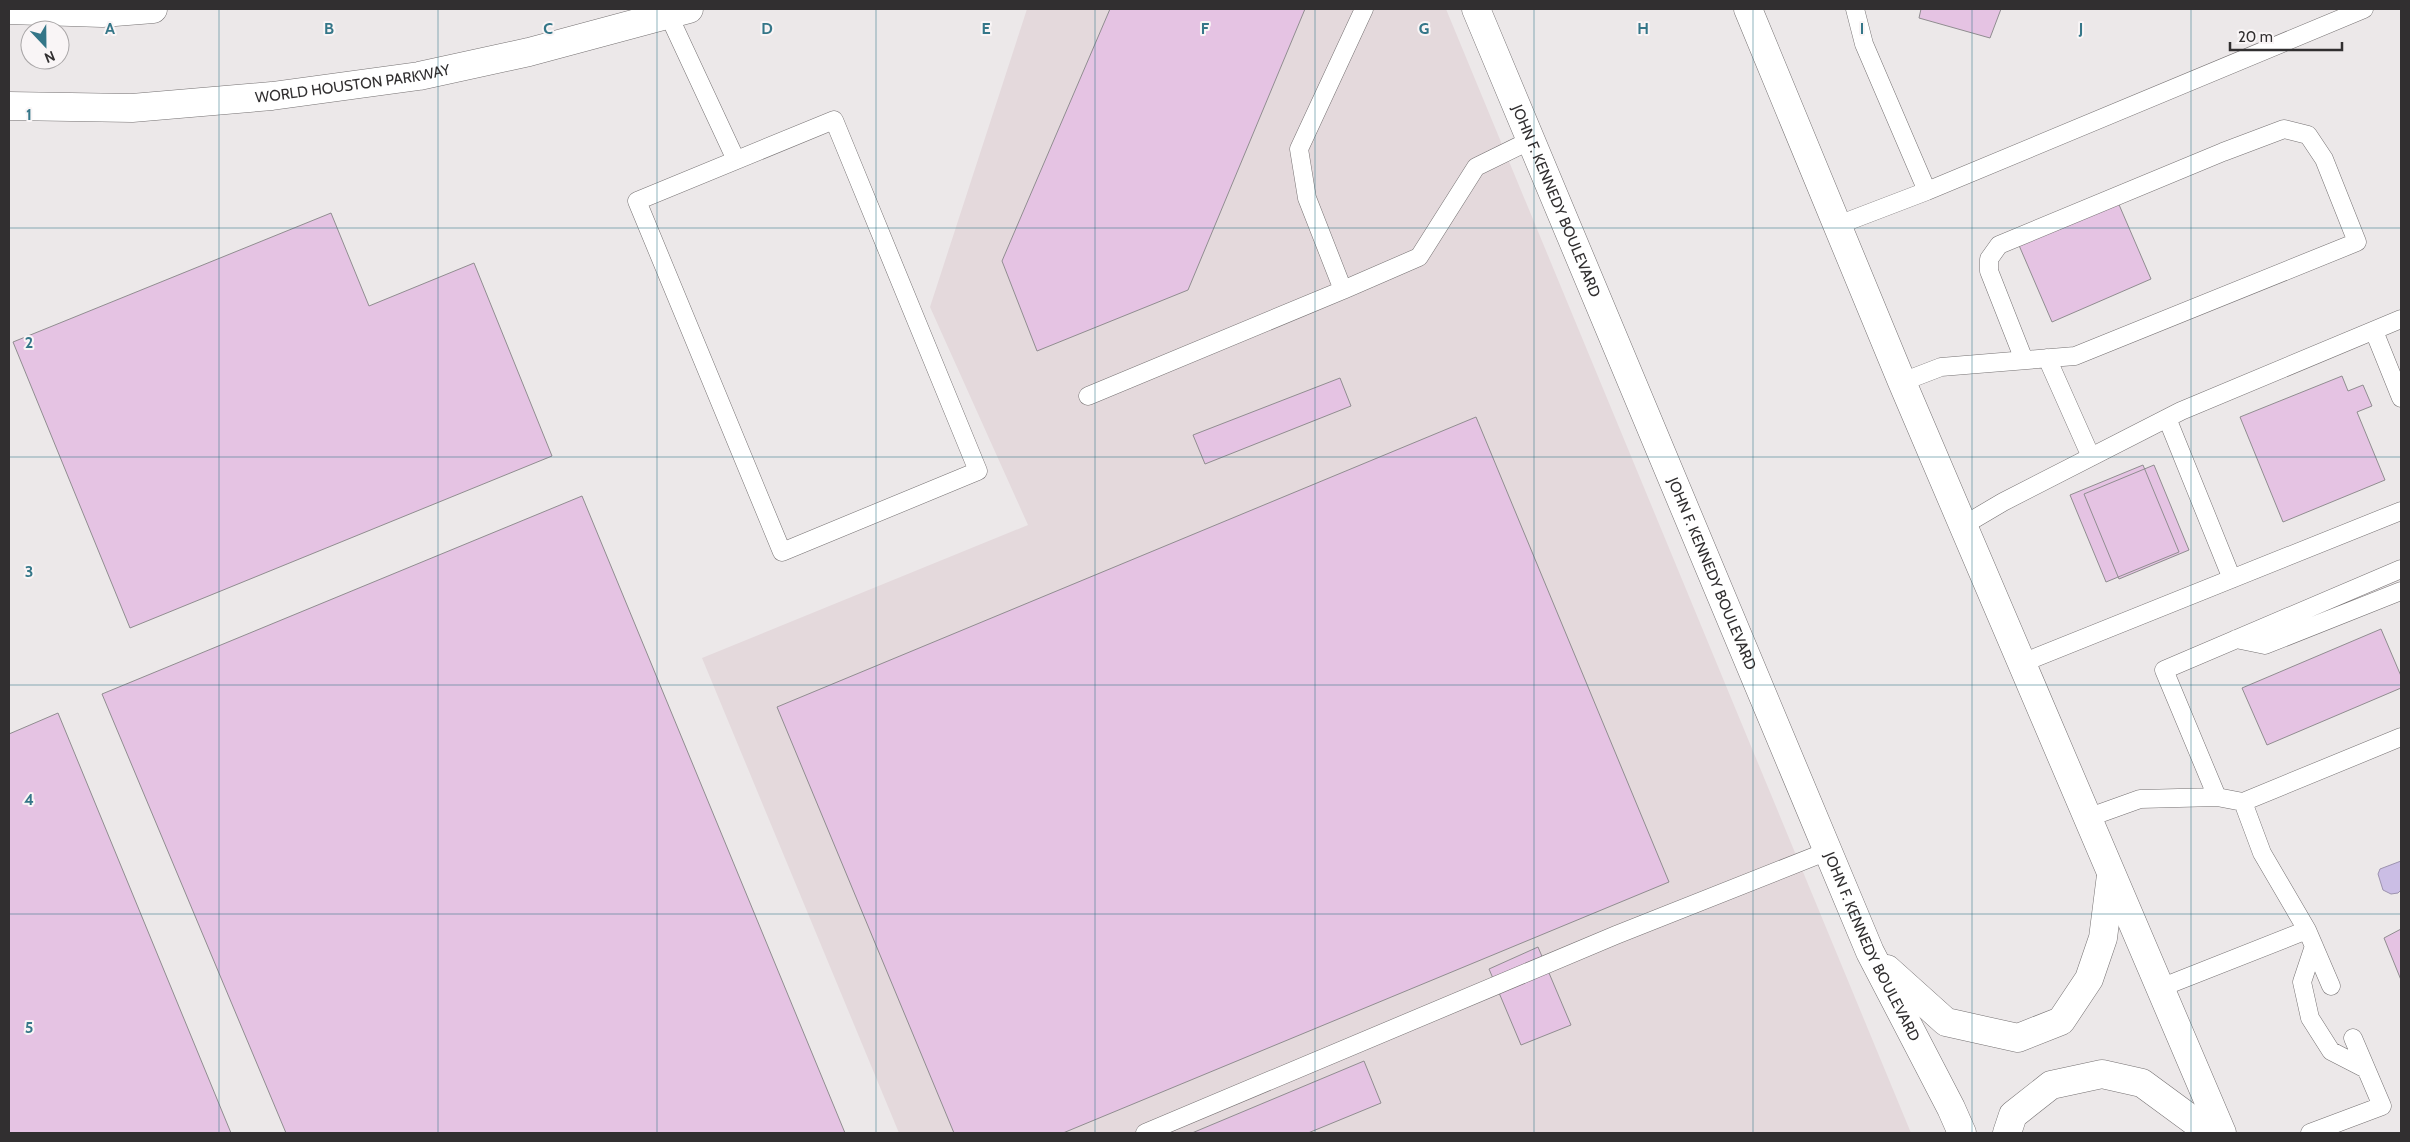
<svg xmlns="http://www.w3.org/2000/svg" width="2410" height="1142" font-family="Cabin,sans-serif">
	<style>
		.built { fill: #e4d9dc }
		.water { fill: #cbbee5; stroke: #9d93af }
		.building { fill: #e5c3e3; stroke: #908d90 }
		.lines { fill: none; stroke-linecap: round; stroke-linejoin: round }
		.lane-casing { stroke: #757172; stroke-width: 19 }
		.secondary-casing { stroke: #757172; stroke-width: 29 }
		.highway-casing { stroke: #757172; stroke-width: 29 }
		.lane { stroke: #fff; stroke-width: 18 }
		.secondary { stroke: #fff; stroke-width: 28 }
		.highway { stroke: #fff; stroke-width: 28 }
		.grid { fill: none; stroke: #347688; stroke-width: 1; stroke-opacity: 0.55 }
		.labels { text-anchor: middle; stroke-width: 4; stroke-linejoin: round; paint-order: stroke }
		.street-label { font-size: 15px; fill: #312f30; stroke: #f9f5f6 }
		.grid-label { font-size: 16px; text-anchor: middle; font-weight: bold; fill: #347688; stroke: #f9f5f6; stroke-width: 4; stroke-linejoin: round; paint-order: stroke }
	</style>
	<rect width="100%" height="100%" fill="#ece8e9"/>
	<path class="built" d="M1027,9H1446L1911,1133H899L702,658L1028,525L930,307Z"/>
	<path class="water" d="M2401,861V890L2398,893L2391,894L2383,890L2378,874L2380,869Z"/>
	<path class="building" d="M1110,9H1305L1188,290L1037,351L1002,261Z
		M1921,9H2001L1990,38L1919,18Z
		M2117,200L2151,279L2052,322L2018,243Z
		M331,213L369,306L474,263L552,456L130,628L13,342Z
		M2342,376L2348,391L2363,385L2372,406L2357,412L2385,480L2283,522L2240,417Z
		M1340,378L1351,406L1205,464L1193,435Z
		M1476,417L1669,882L1063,1133H954L777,707Z
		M2143,465L2179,552L2106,582L2070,495Z
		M2154,465L2189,550L2119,579L2084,494Z
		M582,496L845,1133H286L102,694Z
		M2381,629L2401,676V688L2267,745L2242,688Z
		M58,713L231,1133H9V734Z
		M2401,929V980L2384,938Z
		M1538,947L1571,1025L1521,1045L1489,969Z
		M1364,1061L1381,1103L1308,1133H1192Z"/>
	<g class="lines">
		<g class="lane-casing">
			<path id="lane" d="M1855,9L1864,44L1927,191
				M669,16L736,160
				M834,120L978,471L782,552L637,201Z
				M1838,225L1927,191L2364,9
				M1343,290L1419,257L1476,167L1531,140
				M2374,331L2401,398
				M2047,358L2091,457
				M1902,382L1941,367L2075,356L2357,242L2324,159L2308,135L2284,129L2223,152L1999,245L1989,259V271L2024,360
				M1088,396L1343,290L1307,198L1299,149L1364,9
				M2167,418L2232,579
				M1964,525L2003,502L2181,411L2401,319
				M2236,639L2265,645L2401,591
				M2022,663L2401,511
				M2217,797L2164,670L2401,569
				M2243,802L2262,853L2307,930
				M2087,818L2140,799L2217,797L2243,802L2401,737
				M2314,946L2302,982L2310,1018L2331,1051L2366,1069
				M2160,988L2307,930L2331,986
				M1145,1133L1616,935L1828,851
				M2310,1133L2382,1106L2353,1038"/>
		</g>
		<g class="secondary-casing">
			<g id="secondary">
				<path d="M9,10L102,13L153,9"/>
				<path id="s1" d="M9,106L132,108L272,96L419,76L529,52L689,9"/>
			</g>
		</g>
		<g class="highway-casing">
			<g id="highway">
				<path id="s2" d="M1476,9L1870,952L1951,1108L1962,1133"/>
				<path d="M1748,9L1902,382L2222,1133"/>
				<path d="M1887,969L1946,1022L2018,1038L2061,1021L2089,979L2103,938L2111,875"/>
				<path d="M2007,1133L2013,1115L2051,1085L2102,1074L2142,1083L2210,1133"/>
			</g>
		</g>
		<use href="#lane" class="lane"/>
		<use href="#secondary" class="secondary"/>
		<use href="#highway" class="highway"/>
	</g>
	<path class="grid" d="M219,9V1133M438,9V1133M657,9V1133M876,9V1133M1095,9V1133M1315,9V1133M1534,9V1133M1753,9V1133M1972,9V1133M2191,9V1133M9,228H2401M9,457H2401M9,685H2401M9,914H2401"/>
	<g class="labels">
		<g class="street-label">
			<text dy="5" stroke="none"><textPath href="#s1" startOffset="345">WORLD HOUSTON PARKWAY</textPath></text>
			<text dy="5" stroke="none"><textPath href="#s2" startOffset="208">JOHN F. KENNEDY BOULEVARD</textPath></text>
			<text dy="5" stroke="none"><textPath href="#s2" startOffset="612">JOHN F. KENNEDY BOULEVARD</textPath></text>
			<text dy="5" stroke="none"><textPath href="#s2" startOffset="1018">JOHN F. KENNEDY BOULEVARD</textPath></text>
		</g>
	</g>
	<g class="grid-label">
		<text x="110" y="34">A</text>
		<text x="329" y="34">B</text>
		<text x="548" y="34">C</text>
		<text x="767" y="34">D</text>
		<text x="986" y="34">E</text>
		<text x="1205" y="34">F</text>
		<text x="1424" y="34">G</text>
		<text x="1643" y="34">H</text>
		<text x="1862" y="34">I</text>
		<text x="2081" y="34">J</text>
		<text x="29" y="120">1</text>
		<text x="29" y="348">2</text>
		<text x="29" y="577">3</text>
		<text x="29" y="805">4</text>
		<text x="29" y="1033">5</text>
	</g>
	<rect width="2410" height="1142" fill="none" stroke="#312f30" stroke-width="20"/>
	<g transform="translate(45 45) rotate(158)"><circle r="24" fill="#f9f5f6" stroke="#a9a6a7"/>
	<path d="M0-4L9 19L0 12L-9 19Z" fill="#347688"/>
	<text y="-8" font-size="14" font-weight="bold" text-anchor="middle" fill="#312f30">N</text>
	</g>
	<path d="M2230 42v8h112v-8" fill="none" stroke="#312f30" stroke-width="2.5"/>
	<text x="2238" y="42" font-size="15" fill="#312f30" stroke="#f9f5f6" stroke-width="4" paint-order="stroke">20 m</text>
</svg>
